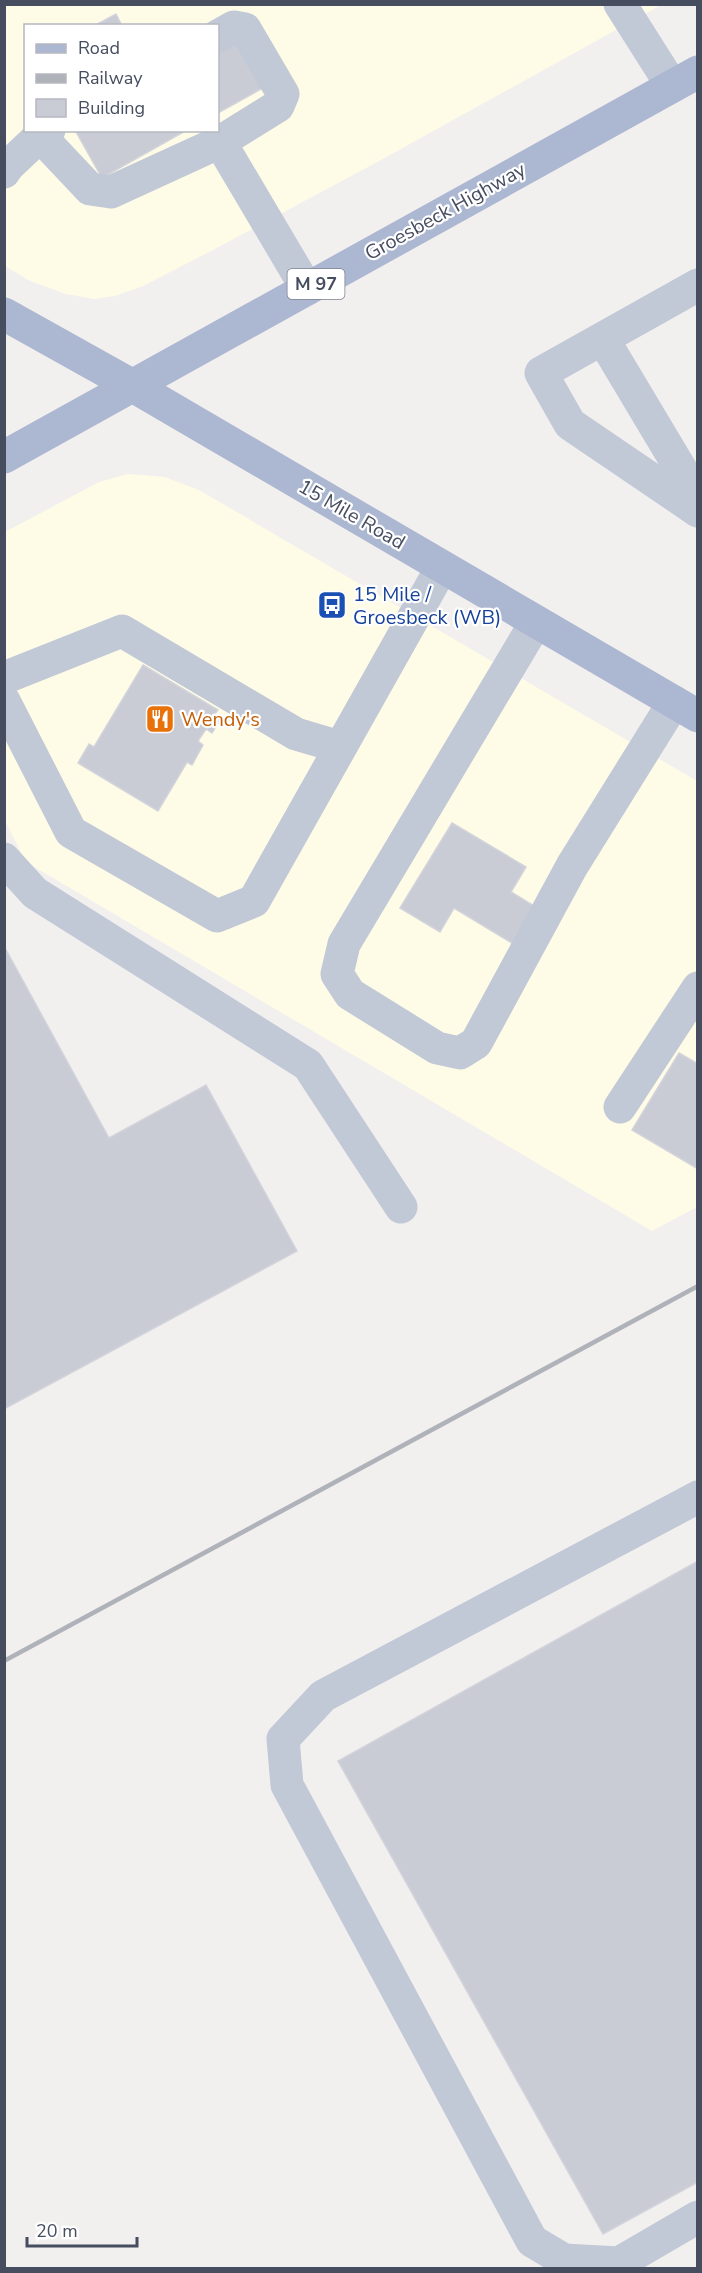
<svg xmlns="http://www.w3.org/2000/svg" width="702" height="2273" font-family="'Nunito Sans',sans-serif">
	<style>
		.commercial { fill: #fefce7; fill-rule: evenodd }
		.building { fill: #caccd5; stroke: #d2d3db; stroke-width: 1.5 }
		.lines { fill: none; stroke-linecap: round; stroke-linejoin: round }
		.minor { stroke: #c1c8d6; stroke-width: 33 }
		.major { stroke: #acb7d1; stroke-width: 33 }
		.rail { stroke: #b0b2ba; stroke-width: 4.5 }
		.labels { text-anchor: middle; stroke-width: 4.5; stroke-linejoin: round; paint-order: stroke }
		.shield { fill: #fff; stroke: #7d828f; stroke-width: 1.5 }
		.shield-label { font-size: 18px; font-weight: bold; fill: #454d5f }
		.street-label { font-size: 20px; fill: #454d5f; stroke: #fff }
		.transit-label { font-size: 20px; fill: #164399; stroke: #fff; text-anchor: start }
		.food-label { font-size: 20px; fill: #c56008; stroke: #fff; text-anchor: start }
	</style>
	<rect width="100%" height="100%" fill="#f2efef"/>
	<path class="commercial" d="M5,5H661L381,160L211,251L143,286L115,296L94,299L66,294L30,281L5,266ZM26,26H218V130H26Z
		M128,474L165,477L199,490L697,781V1207L652,1231L26,862L5,821V532L99,482Z"/>
	<path class="building" d="M116,14L122,26H94Z
		M243,37L270,84L218,113V51Z
		M75,130H187L102,178Z
		M143,665L218,710L213,716L220,720L212,733L206,729L198,741L203,745L192,765L187,762L158,811L78,763L89,744L94,747Z
		M452,823L526,867L511,892L539,909L517,946L454,908L440,932L400,908Z
		M4,946L109,1138L206,1085L297,1251L4,1409Z
		M679,1053L698,1064V1169L632,1130Z
		M698,1561V2182L603,2234L338,1761Z"/>
	<g class="lines">
		<path class="minor" d="M620,4L672,86
			M218,36L234,27L245,29L283,94L278,106L220,142L307,289
			M40,136L90,189L111,192L220,142
			M4,172L8,166L40,136L49,130
			M698,285L541,373L570,424L698,511
			M603,339L698,498
			M536,622L344,944L337,974L350,994L437,1048L460,1053L476,1043L572,866L674,702
			M4,678L122,631L296,734L340,747
			M4,701L71,832L217,916L254,901L442,567
			M4,859L35,893L308,1065L401,1207
			M620,1107L698,988
			M698,1497L323,1696L283,1739L287,1785L532,2241L564,2260L619,2263L698,2217"/>
		<path class="major" d="M4,314L133,386L698,716
			M4,457L698,72"/>
		<path class="rail" d="M4,1661L698,1286"/>
	</g>
	<defs>
		<g id="bus-square" transform="scale(1.5)"><rect x="-9" y="-9" width="18" height="18" rx="4" fill="#1a4fb4" stroke="#fff"/><path d="M-5-6H5V4H4V6H2V4H-2V6H-4V4H-5ZM-3.5-4V0h7V-4ZM-3.5 1.2v1.5H-2V1.2ZM2 1.2v1.5H3.5V1.2Z" fill="#fff"/></g>
		<g id="restaurant-square" transform="scale(1.5)"><rect x="-9" y="-9" width="18" height="18" rx="4" fill="#e8710a" stroke="#fff"/><path d="M-5-6h1v4h1v-4h1v4h1v-4h1v5L-1.5 .5V6h-2V.5L-5-1ZM5-6V6H3V1.5H1.5Q1.5-4 5-6Z" fill="#fff"/></g>
	</defs>
	<g fill-rule="evenodd">
		<use href="#bus-square" x="332" y="605"/>
		<use href="#restaurant-square" x="160" y="719"/>
	</g>
	<g class="labels">
		<rect class="shield" x="287.5" y="269" width="57" height="30" rx="4.5"/>
		<g class="shield-label">
			<text x="316" y="290">M 97</text>
		</g>
		<g class="street-label">
			<text transform="translate(445 211) rotate(-29)" y="7">Groesbeck Highway</text>
			<text transform="translate(352 514) rotate(30)" y="7">15 Mile Road</text>
		</g>
		<g class="transit-label">
			<text x="353" y="601">15 Mile /<tspan x="353" dy="23">Groesbeck (WB)</tspan></text>
		</g>
		<g class="food-label">
			<text x="181" y="726">Wendy's</text>
		</g>
	</g>
	<rect width="702" height="2273" fill="none" stroke="#454d5f" stroke-width="12"/>
	<rect x="24" y="24" width="195" height="108" fill="#ffffff" stroke="#b5b8bf" stroke-width="1.5"/>
	<rect x="36" y="44" width="30" height="9" fill="#acb7d1" stroke="#b5b8bf" stroke-width="1.5"/>
	<text x="78" y="54" font-size="18" fill="#454d5f">Road</text>
	<rect x="36" y="74" width="30" height="9" fill="#b0b2ba" stroke="#b5b8bf" stroke-width="1.5"/>
	<text x="78" y="84" font-size="18" fill="#454d5f">Railway</text>
	<rect x="36" y="99" width="30" height="18" fill="#caccd5" stroke="#b5b8bf" stroke-width="1.5"/>
	<text x="78" y="114" font-size="18" fill="#454d5f">Building</text>
	<path d="M27 2237v9h110v-9" fill="none" stroke="#454d5f" stroke-width="3"/>
	<text x="36" y="2237" font-size="18" fill="#454d5f" stroke="#ffffff" stroke-width="4.5" paint-order="stroke">20 m</text>
</svg>
